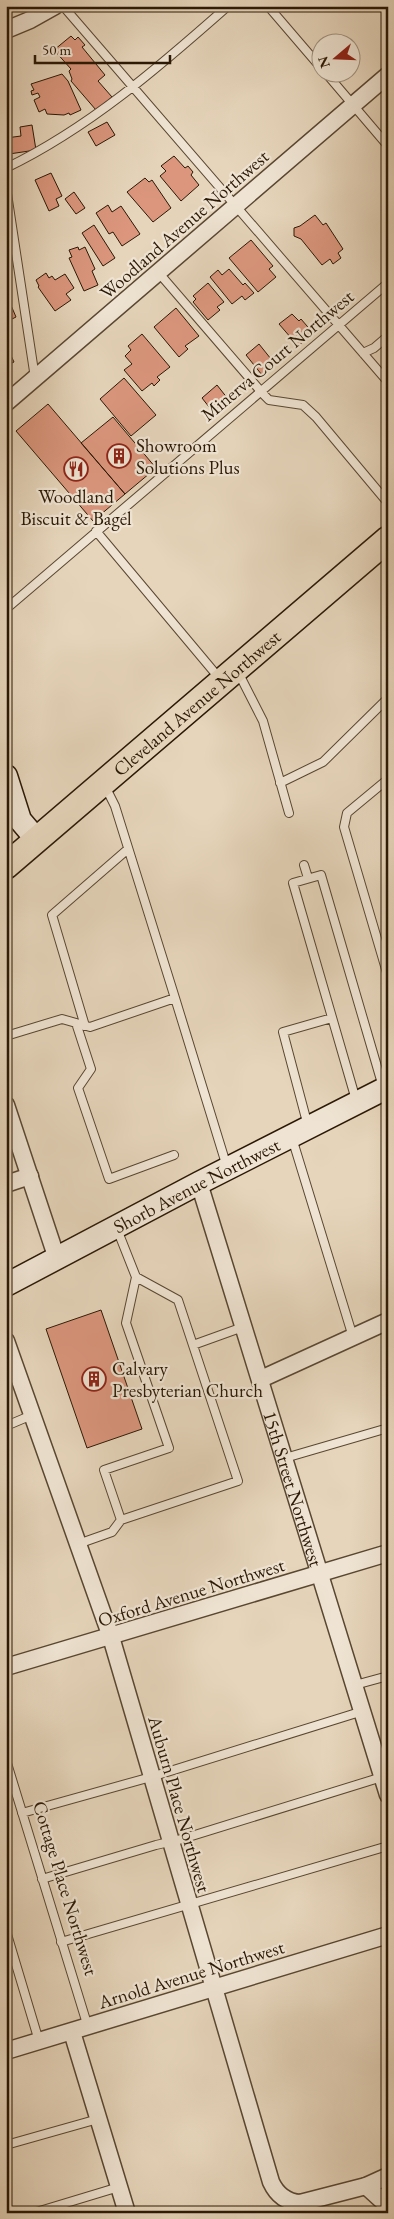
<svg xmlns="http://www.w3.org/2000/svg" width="394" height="2219" font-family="'EB Garamond',serif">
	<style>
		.building { fill: #db967d; stroke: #2a1805 }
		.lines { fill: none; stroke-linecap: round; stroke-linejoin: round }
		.lane-casing { stroke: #594732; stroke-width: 10 }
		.street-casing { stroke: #594732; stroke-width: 19 }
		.secondary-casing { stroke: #2a1805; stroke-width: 25 }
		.primary-casing { stroke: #2a1805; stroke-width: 28 }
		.lane { stroke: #efe4d3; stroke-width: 8 }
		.street { stroke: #efe4d3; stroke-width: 16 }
		.secondary { stroke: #efe4d3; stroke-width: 22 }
		.primary { stroke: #e6d5bb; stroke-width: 25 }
		.labels { text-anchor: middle; stroke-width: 4.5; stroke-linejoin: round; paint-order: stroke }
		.street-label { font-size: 19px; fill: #2a1805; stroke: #efe4d3 }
		.poi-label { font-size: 19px; fill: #2a1805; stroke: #efe4d3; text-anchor: start }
	</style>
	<rect width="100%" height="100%" fill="#e6d5bb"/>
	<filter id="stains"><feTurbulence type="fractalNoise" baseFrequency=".004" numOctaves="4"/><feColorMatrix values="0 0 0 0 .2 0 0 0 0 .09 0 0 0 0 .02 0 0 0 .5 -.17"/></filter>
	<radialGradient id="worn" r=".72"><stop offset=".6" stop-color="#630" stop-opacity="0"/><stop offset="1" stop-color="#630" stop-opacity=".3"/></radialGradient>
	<path class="building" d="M71,36L75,40L78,37L85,45L82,47L105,75L98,81L112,97L96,110L71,81L72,79L69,71L71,69L54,50Z
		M62,74L68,81L81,110L70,115L69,113L64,115L47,114L45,109L39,112L34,100L40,97L38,93L32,95L31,91L34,90L31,84Z
		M107,122L115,135L96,146L88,132Z
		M32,125L36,150L9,154L6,138L21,136L20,127Z
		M174,156L185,168L188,166L193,172L191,175L199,185L181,201L160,176L166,171L161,166Z
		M51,173L62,196L56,199L59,206L49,211L35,180Z
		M145,178L149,182L152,180L171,208L153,222L127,192Z
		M74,192L85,208L76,214L65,199Z
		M108,205L112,212L121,206L140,234L122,246L113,232L109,234L96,213Z
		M315,215L323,225L326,223L343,249L338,253L341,258L333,264L330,259L322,265L301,239L294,236V228L300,226Z
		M94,225L115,258L103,266L82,233Z
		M251,240L273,266L269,269L276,277L258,292L229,258Z
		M78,247L79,250L85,247L95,269L92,271L98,285L84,291L69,258L72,257L69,250Z
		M229,269L243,285L245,283L254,293L245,300L242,296L232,304L210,277L218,270L222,275Z
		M46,273L49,278L52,276L55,280L65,274L74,288L66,294L71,300L55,311L38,287L39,286L36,280Z
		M208,283L224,302L217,307L220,310L208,320L193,302L196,299L193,296Z
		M7,296L16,317L6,322V297Z
		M176,308L199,336L185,346L188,349L179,357L154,327Z
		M292,314L299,321L301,319L313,333L298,346L279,324Z
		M142,334L170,367L157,377L160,380L154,386L152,383L142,391L124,370L132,364L125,356L131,350L128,346Z
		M259,344L275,364L262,375L246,355Z
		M6,345L14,362L6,366Z
		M124,378L156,415L131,436L100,399Z
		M217,385L228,399L213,412L202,398Z
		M48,404L125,494L93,521L16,431Z
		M113,417L156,468L125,494L81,443Z
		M101,1310L142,1429L87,1448L46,1329Z"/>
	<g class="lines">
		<g class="lane-casing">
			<path id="lane" d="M63,6L388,382
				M268,6L322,69
				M325,72L388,146
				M6,168C89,128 159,67 228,6
				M6,187L35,378
				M158,272L264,395L269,400L303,405L316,417L388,503
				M363,353L374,348L388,336
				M96,531L220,679
				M6,609L388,283
				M238,672L263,721L289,813
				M388,779L347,813L344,827L388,976
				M280,783L323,762L388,698
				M105,786L115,806L175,998
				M304,865L308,878
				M76,1023L91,1069L78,1088L109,1179L174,1155
				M85,1026L52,915L128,849
				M6,1036L62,1019L90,1027L175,998L227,1167
				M356,1100L293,883L321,875L383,1087
				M308,1126L283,1032L332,1018
				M292,1138L353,1337
				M117,1229L136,1277L178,1300L238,1481L121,1520L104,1470L169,1448L126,1323L136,1277
				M193,1345L243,1327
				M6,1426L32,1415
				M285,1458L388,1428
				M78,1544L112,1532L121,1520
				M355,1685L388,1676
				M6,1760L88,2027
				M22,1813L151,1777L363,1711
				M42,1879L156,1845L182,1839L382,1777
				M6,1931L39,2041
				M61,1942L388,1846
				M6,2145L98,2119
				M33,2213L119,2187"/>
		</g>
		<g class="street-casing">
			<g id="street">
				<path d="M6,30L30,20L55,6"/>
				<path d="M6,403L388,75"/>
				<path d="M6,1105L57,1259"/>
				<path id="s1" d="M199,1183L388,1795"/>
				<path d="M6,1184L30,1176"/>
				<path d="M6,1341L111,1637L271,2182C277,2195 286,2202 300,2203L366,2186L388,2176"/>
				<path d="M261,1379L388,1321"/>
				<path d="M6,1667L388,1553"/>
				<path d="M72,2032L127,2213"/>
				<path d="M6,2051L388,1935"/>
				<path d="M366,2186L388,2206"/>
			</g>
		</g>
		<g class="secondary-casing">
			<g id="secondary">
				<path d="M6,776L20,820L37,840"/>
				<path id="s2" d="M6,1285L199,1183L388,1087"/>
			</g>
		</g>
		<g class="primary-casing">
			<g id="primary">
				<path id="s3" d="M6,866L388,539"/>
			</g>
		</g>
		<use href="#lane" class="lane"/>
		<use href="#street" class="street"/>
		<use href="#secondary" class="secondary"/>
		<use href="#primary" class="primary"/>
	</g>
	<defs>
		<g id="building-ring" transform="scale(1.25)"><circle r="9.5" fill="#efe4d3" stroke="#8f2418" stroke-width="1.5"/><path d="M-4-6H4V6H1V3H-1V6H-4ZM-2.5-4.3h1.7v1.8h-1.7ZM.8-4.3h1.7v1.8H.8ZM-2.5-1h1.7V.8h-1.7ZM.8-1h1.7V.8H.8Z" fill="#8f2418"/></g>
		<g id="restaurant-ring" transform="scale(1.25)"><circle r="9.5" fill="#efe4d3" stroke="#8f2418" stroke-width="1.5"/><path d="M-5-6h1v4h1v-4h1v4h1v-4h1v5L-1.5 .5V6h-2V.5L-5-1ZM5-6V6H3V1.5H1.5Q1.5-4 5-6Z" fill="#8f2418"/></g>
	</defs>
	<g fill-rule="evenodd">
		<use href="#building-ring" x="119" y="456"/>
		<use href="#restaurant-ring" x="76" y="469"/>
		<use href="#building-ring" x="94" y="1379"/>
	</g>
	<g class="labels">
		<g class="street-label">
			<text transform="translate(184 224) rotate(-41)" y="7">Woodland Avenue Northwest</text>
			<text transform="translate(277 355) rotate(-40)" y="7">Minerva Court Northwest</text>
			<text dy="7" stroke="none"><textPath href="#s3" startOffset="251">Cleveland Avenue Northwest</textPath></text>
			<text dy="7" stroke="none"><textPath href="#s2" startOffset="215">Shorb Avenue Northwest</textPath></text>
			<text dy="7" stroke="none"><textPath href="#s1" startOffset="320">15th Street Northwest</textPath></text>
			<text transform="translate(191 1592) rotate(-17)" y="7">Oxford Avenue Northwest</text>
			<text transform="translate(180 1804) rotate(74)" y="7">Auburn Place Northwest</text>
			<text transform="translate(66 1888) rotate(73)" y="7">Cottage Place Northwest</text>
			<text transform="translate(191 1974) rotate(-17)" y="7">Arnold Avenue Northwest</text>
		</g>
		<g class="poi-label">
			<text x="136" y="452">Showroom<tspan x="136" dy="22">Solutions Plus</tspan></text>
			<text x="76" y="503" text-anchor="middle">Woodland<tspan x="76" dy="22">Biscuit &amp; Bagel</tspan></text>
			<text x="112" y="1375">Calvary<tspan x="112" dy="22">Presbyterian Church</tspan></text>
		</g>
	</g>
	<rect width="394" height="2219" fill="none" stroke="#e6d5bb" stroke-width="25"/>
	<rect x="8" y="8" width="379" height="2204" fill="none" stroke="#2a1805" stroke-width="2.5"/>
	<rect x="12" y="12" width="369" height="2194" fill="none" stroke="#2a1805"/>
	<g transform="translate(336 58) rotate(251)"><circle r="24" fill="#efe4d3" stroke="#a09281"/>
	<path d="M0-4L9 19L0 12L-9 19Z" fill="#8f2418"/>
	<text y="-8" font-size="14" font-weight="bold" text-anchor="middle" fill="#2a1805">N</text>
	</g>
	<path d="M35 55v8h135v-8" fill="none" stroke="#2a1805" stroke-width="2.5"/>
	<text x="42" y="55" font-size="15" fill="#2a1805" stroke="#efe4d3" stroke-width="4" paint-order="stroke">50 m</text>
	<rect width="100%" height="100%" filter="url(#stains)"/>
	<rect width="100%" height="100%" fill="url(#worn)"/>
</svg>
